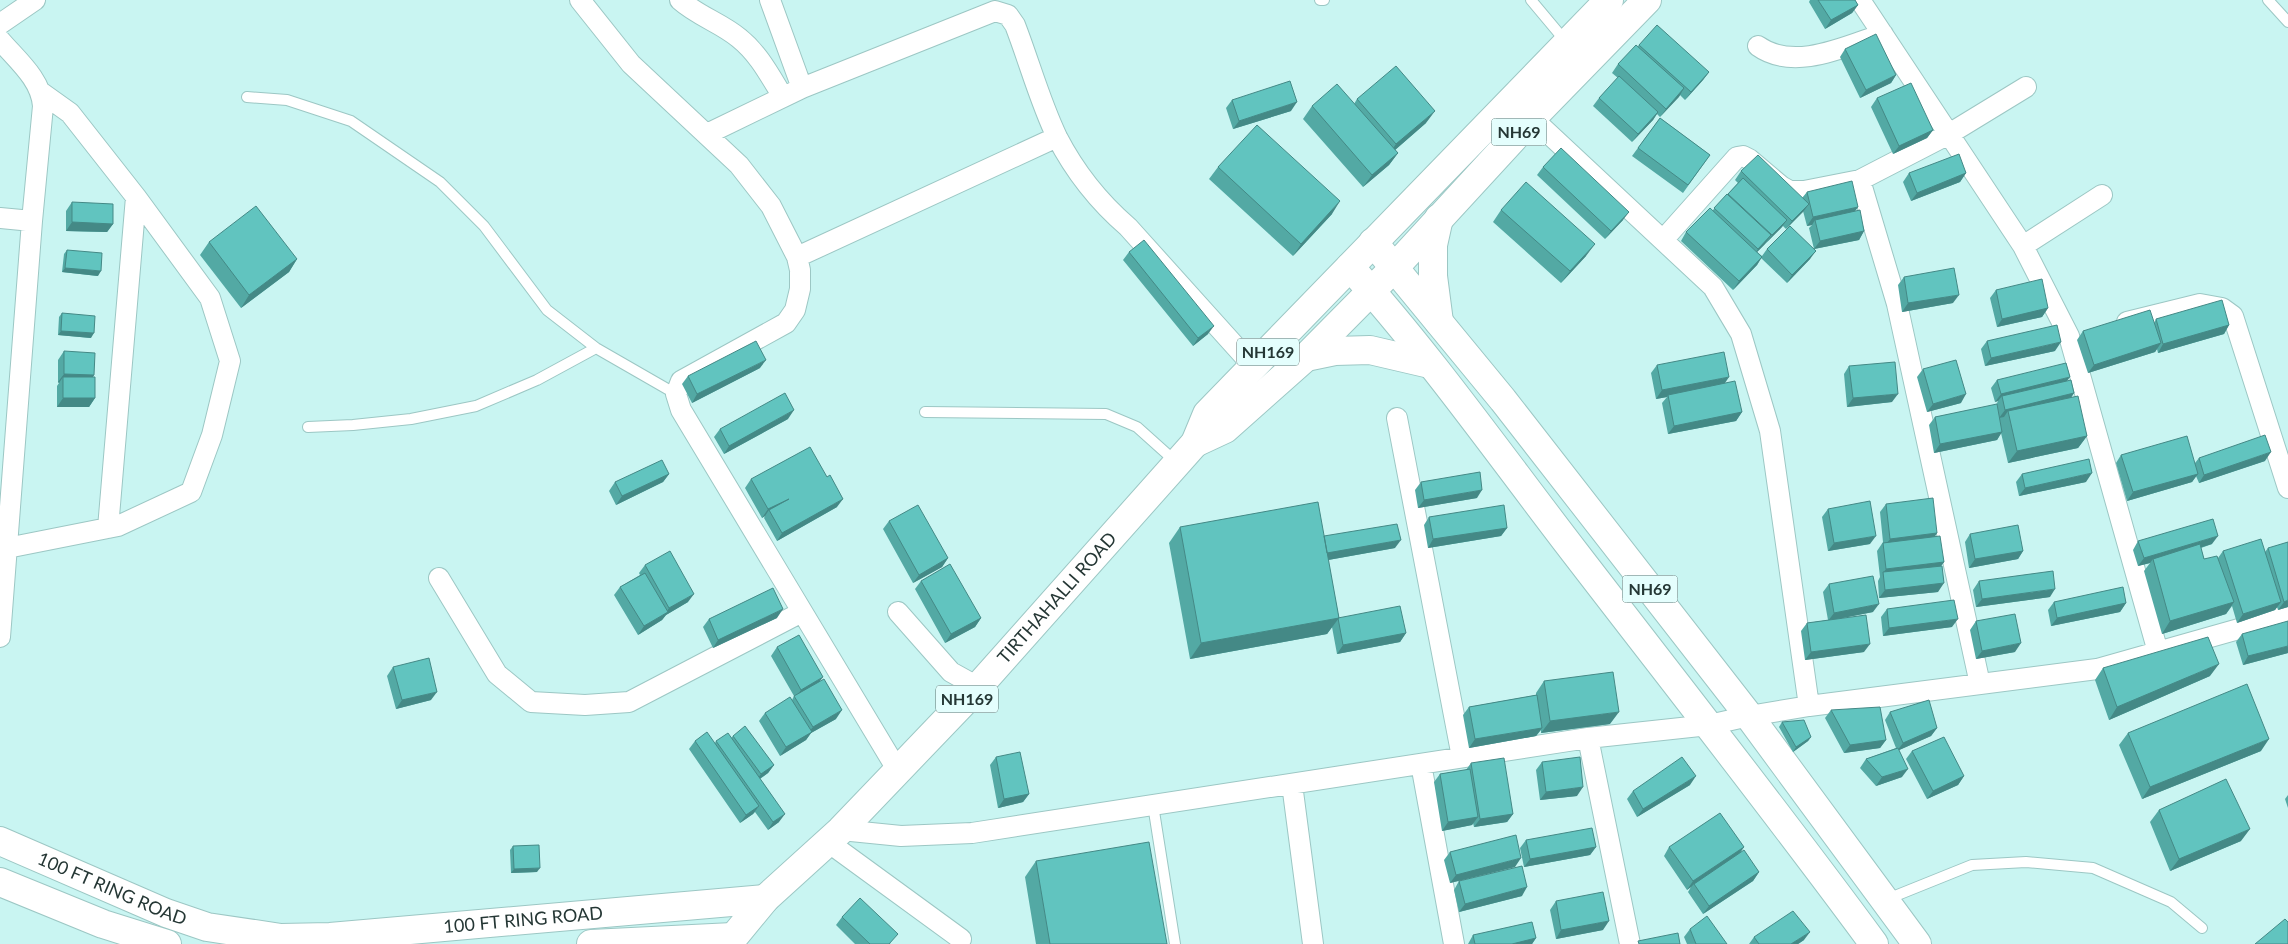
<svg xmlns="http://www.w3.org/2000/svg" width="2288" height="944" font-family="Lato,sans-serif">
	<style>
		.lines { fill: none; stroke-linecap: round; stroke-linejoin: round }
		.service-casing { stroke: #9cc7c4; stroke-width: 12 }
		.minor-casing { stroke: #9cc7c4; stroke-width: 22 }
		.primary-casing { stroke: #9cc7c4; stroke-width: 30 }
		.trunk-casing { stroke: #9cc7c4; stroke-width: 30 }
		.service { stroke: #fff; stroke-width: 10 }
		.minor { stroke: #fff; stroke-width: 20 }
		.primary { stroke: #fff; stroke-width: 28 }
		.trunk { stroke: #fff; stroke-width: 28 }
		.wall { fill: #53a9a4; fill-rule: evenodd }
		.shaded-wall { fill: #448986 }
		.building { fill: #61c4bf; stroke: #448986 }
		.labels { text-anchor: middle; stroke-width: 5; stroke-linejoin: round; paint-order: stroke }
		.shield { fill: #e4fefd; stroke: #5e7371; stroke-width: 1 }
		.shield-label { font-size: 16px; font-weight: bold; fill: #253735 }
		.street-label { font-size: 18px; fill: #253735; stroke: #e4fefd }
	</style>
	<rect width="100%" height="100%" fill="#c9f5f2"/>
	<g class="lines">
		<g class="service-casing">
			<path id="service" d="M1320,0H1324
				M1531,0L1567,43
				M2268,0L2288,22
				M247,97L287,100L351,121L440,182L484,226L547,310L596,348L676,394
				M925,412L1106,414L1137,427L1176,462
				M308,427L353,425L411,419L476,406L537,380L596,348
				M1153,805L1175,944
				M1885,900L1972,865L2026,862L2093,868L2171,902L2202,928"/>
		</g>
		<g class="minor-casing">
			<path id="minor" d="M580,0L631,64L739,165L771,206L797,257L800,270V289L795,310L786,323L681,381L676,394L681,410L898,771
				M680,0C698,16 721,23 739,38C759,54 770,76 783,97
				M770,0L802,88
				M1860,0L2023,246L2069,336L2158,652
				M0,24L35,0
				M0,40C17,60 41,79 43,106L32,221L0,637
				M1758,46C1794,72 1846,46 1883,34
				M1532,118L1713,287L1741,334L1770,431L1809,706
				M707,134L802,88L995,11L1008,15L1015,25C1029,61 1040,102 1057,137C1075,172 1099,202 1128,227L1254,367
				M1860,180L1897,304L1980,684
				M0,218L32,221
				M1663,240L1737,157L1743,156L1749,159L1781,186L1790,191H1804L1860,180L1949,134L2026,87
				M2023,246L2102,195
				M797,257L1057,137
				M2127,322L2200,304L2222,308L2233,316L2288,488
				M1397,418L1462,757
				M108,528L136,197
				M7,548L118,526L191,492L212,435L230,361L210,298L136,197L70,113L42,93
				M439,578L497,674L531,702L585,705L629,702L802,612
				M898,612L951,672L978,687
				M1588,738L1630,944
				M1421,764L1454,944
				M1292,784L1313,944
				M841,830L901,836L972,833L1588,738L1709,725L1749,716L1809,706L2097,669L2288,615
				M828,842L961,939"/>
		</g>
		<g class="primary-casing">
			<g id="primary">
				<path id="s1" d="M0,841L166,913L207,927L281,938L330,937L765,899"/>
				<path d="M0,882L103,924L167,944"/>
				<path d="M591,944L733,937"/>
			</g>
		</g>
		<g class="trunk-casing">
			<g id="trunk">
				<path d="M1373,242L1503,400L1749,716L1917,944"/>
				<path d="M1350,267C1431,357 1502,458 1576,554C1676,684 1777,812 1874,944"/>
				<path d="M1439,322L1433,276V245L1439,218"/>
				<path d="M1306,357L1335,351L1370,350L1430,364"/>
				<path d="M1195,443L1225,429L1306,357L1395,267L1532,118L1647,0"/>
				<path id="s2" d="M728,944L765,899L841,830L978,687L1195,443L1207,414L1609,0"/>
			</g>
		</g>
		<use href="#service" class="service"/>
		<use href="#minor" class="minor"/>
		<use href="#primary" class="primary"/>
		<use href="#trunk" class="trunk"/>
	</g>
	<path class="wall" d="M1810,0H1855L1858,5L1852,13L1825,29L1809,2Z
		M1639,45L1709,72L1703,80L1685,100L1680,95L1660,117L1657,114L1653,120L1632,142L1593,106L1599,98L1618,78L1612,73L1618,64Z
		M1845,49L1896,75L1891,83L1860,98L1840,57Z
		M1877,98L1933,130L1927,138L1893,154L1871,107Z
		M1357,99L1426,123L1395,150L1398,153L1389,165L1363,187L1303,119L1312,106L1354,104Z
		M1232,100L1291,111L1233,129L1226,108Z
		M1660,118L1710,155L1683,193L1632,156Z
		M1218,167L1332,214L1293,256L1209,179Z
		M1543,167L1623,220L1605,239L1537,175Z
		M1741,171L1802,198L1807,192L1858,207L1855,211L1864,231L1859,240L1814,249L1810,259L1787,283L1761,258L1757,265L1733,290L1681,241L1686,232L1713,210L1738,183L1735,180ZM1803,211L1807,226L1812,225L1809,228L1814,249H1767L1762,256L1757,252L1783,226L1786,229Z
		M1909,173H1966L1960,182L1911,201L1903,182Z
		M72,202L113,224L107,232L66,231V211Z
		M1501,210L1586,256L1561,283L1493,222Z
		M209,242L297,259L289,272L241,308L200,255Z
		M67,250L98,276L62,272L64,254Z
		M1129,252L1208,334L1193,346L1123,260Z
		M1904,277L1953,303L1902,312L1898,285Z
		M1996,290L2048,308L2042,317L1997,327L1990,298Z
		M62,313L91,338L58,335L59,317Z
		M2156,319L2229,325L2224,334L2158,353L2157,349L2155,352L2088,373L2077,340L2083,331L2154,323Z
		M1987,341L2055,351L1985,366L1981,349Z
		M64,351L94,375L93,377L95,398L89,407H57V386L59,383L58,382V360Z
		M1657,365L1725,383L1742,412L1736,421L1668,434L1662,403L1667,397L1656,399L1651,373Z
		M1849,366L1892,402L1847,407L1844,374Z
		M760,368L692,403L682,384L688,376Z
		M1923,369L1961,403L1927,412L1917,377Z
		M1997,380L2067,381L2074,393L2071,397L2087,436L2078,448L2008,463L2001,433L1997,440L1934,453L1929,425L1935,417L1996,405L1998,401L1995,402L1991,388Z
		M788,419L724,454L714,437L720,429Z
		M2121,455L2195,463L2199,458L2265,461L2199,483L2196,476L2192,482L2127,501L2116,463Z
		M669,474L663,482L616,505L609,491L615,482Z
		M2022,474L2086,482L2019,496L2016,482Z
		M751,479L837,507L777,541L764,518L765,516L762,518L745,488Z
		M1421,482L1477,498L1418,508L1415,490Z
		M1886,504L1937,533L1935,536L1944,562L1941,566L1938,592L1879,598L1878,581L1880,577L1877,551L1883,542L1880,512Z
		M1828,509L1870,544L1828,551L1822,517Z
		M1429,517L1507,528L1501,536L1428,548L1424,525Z
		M889,521L948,558L942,567L913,583L883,529Z
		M1180,527L1324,536L1395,548L1328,560L1339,618L1406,633L1400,642L1337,654L1332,627L1327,634L1190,659L1169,543Z
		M1970,534L2023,551L2018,559L1969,568L1965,542Z
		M2138,541L2212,544L2201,548L2204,559L2218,558L2223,551L2265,552L2268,548L2288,607L2278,610L2277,607L2275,610L2237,623L2232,606L2226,614L2162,634L2144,571L2150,563L2138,566L2133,550Z
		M645,565L688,602L666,615L662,620L638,635L614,595L620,587L640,575L639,573Z
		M921,581L981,618L975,627L945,643L915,589Z
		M1979,581L2050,597L1976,607L1973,590Z
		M1829,584L1873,612L1842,618L1864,652L1805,660L1801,631L1807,623L1828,620L1823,592Z
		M2054,602L2126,603L2120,612L2051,626L2048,610Z
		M1887,609L1952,627L1883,636L1881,617Z
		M777,618L713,648L703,627L709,619Z
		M1976,621L2015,652L1976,659L1970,630Z
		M2242,634L2288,653L2243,665L2236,642Z
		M777,647L819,682L836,719L811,733L806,740L780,756L759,721L765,713L792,700L794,696L771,656Z
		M393,667L431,700L396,709L387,676Z
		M2103,668L2210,676L2109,720L2095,680Z
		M1544,681L1610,724L1541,733V730L1536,736L1469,748L1463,715L1469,707L1536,695V693Z
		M1831,710L1886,740L1880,748L1844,753L1825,718Z
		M1890,712L1937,728L1931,736L1899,750L1902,777L1876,786L1860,768L1866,759L1896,748L1885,720Z
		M1782,722L1811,737L1808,741L1793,752L1779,727Z
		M2128,733L2261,751L2142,799L2119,745Z
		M733,736L774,765L768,773L760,779L779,822L768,830L755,812L753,814L740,823L689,749L695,741L715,743L716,741L731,738Z
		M1912,751L1964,776L1958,785L1927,799L1906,759Z
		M996,757L1029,794L1023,802L998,808L990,765Z
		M1542,762L1577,796L1540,800L1536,770Z
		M1471,763L1513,814L1507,822L1474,827L1473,823L1472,825L1442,831L1434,782L1440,774L1466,770Z
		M1690,785L1637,817L1627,799L1633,791Z
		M2288,795V808L2285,799Z
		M2159,810L2241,841L2170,871L2150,822Z
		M1526,840L1596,847L1590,855L1524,867L1520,848Z
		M513,846L537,872L511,873L510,850Z
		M1669,847H1744L1740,853L1759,872L1753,881L1703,914L1688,892L1691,887L1687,890L1664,856Z
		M1450,852L1515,867L1450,883L1444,860Z
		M1036,861L1167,944H1036L1025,877Z
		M1459,881L1522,896L1459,912L1454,890Z
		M1556,901L1603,930L1556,939L1550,910Z
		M842,917L891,944H855L836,925Z
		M1690,929L1727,944H1687L1684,937Z
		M1473,935L1536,938L1532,944H1468Z
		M1754,937L1804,940L1798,944H1749Z"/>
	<path class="shaded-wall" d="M1858,5L1852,13L1825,29L1831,20Z
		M1709,72L1703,80L1685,100L1691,92Z
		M1896,75L1891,83L1860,98L1866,90Z
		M1684,88L1679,97L1660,117L1666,109Z
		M1297,102L1291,111L1233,129L1239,121Z
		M1435,111L1426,123L1387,157L1396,144Z
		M1658,112L1653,120L1632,142L1638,134Z
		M1933,130L1927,138L1893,154L1899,146Z
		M1398,153L1389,165L1363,187L1372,175Z
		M1966,173L1960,182L1911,201L1917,193Z
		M1340,201L1332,214L1293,256L1301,244Z
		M1809,204L1803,212L1786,229L1792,221Z
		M1858,207L1852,215L1815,220L1812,225L1807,226L1813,217Z
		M1629,212L1623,220L1605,239L1611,231Z
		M1787,220L1781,228L1766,243L1772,235Z
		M72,222L113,224L107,232L66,231Z
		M1864,231L1859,240L1814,249L1820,241Z
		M1771,235L1765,244L1752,257L1758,249Z
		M1595,244L1586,256L1561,283L1570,271Z
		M1816,251L1810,259L1787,283L1792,275Z
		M1762,257L1757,265L1733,290L1739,281Z
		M297,259L289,272L241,308L249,295Z
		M65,268L101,271L98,276L62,272Z
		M1959,295L1953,303L1902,312L1908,303Z
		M2048,308L2042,317L1997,327L2002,319Z
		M2229,325L2224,334L2158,353L2163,344Z
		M1214,326L1208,334L1193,346L1198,338Z
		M61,331L94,333L91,338L58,335Z
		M2061,342L2055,351L1985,366L1991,358Z
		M2161,343L2155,352L2088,373L2094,365Z
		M766,360L760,368L692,403L697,394Z
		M64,374L94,375L89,383L63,377L59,383L58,382Z
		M1729,377L1723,386L1668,395L1667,397L1656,399L1662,390Z
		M2070,377L2064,385L2002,396L1998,401L1995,402L2001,394Z
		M2074,393L2069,401L2008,411L2004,417L1999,418L2005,410Z
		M1898,394L1892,402L1847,407L1853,398Z
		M1966,394L1961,403L1927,412L1933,404Z
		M63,398H95L89,407H57Z
		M794,410L788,419L724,454L729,446Z
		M1742,412L1736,421L1668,434L1674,426Z
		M2002,432L1997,440L1934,453L1940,444Z
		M2087,436L2078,448L2008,463L2017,451Z
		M2271,452L2265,461L2199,483L2204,475Z
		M2092,473L2086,482L2019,496L2025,488Z
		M669,474L663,482L616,505L622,496Z
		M2198,474L2192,482L2127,501L2133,492Z
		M1482,490L1477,498L1418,508L1424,500Z
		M789,499L769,510L765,516L762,518L768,509Z
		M843,499L837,507L777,541L782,533Z
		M1507,528L1501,536L1428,548L1433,539Z
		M1937,533L1931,542L1884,547L1890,539Z
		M1876,536L1870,544L1828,551L1834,543Z
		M2218,536L2212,544L2153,562V559L2150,563L2138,566L2144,558Z
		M1401,540L1395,548L1317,562L1323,553Z
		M2023,551L2018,559L1969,568L1975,559Z
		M948,558L942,567L913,583L919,575Z
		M1944,562L1938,570L1883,573L1886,569Z
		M1944,583L1938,592L1879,598L1885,590Z
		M2055,589L2050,597L1976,607L1982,599Z
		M694,594L688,602L666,615L662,620L638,635L644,626L665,614L669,608Z
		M2288,600V607L2278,610L2284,602Z
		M2234,602L2226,614L2162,634L2170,621Z
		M2281,602L2275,610L2237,623L2243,614Z
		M2126,603L2120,612L2051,626L2057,618Z
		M1879,604L1873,612L1828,621L1834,613Z
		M783,609L777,618L713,648L718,640Z
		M981,618L975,627L945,643L951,634Z
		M1339,618L1327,634L1190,659L1201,643Z
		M1958,619L1952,627L1883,636L1889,628Z
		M1406,633L1400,642L1337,654L1343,645Z
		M2021,643L2015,652L1976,659L1982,651Z
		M1870,644L1864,652L1805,660L1811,652Z
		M2288,646V653L2243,665L2248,656Z
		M2219,664L2210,676L2109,720L2117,707Z
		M823,677L817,685L795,698L801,690Z
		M437,692L431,700L396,709L402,700Z
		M842,710L836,719L811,733L806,740L780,756L786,747L807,734L813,727Z
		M1619,712L1610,724L1541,733L1550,721Z
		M1542,728L1536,736L1469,748L1475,739Z
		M1937,728L1931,736L1897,751L1903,743Z
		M1811,737L1808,741L1793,752L1796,747Z
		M2269,739L2261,751L2142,799L2150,787Z
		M1886,740L1880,748L1844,753L1850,745Z
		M774,765L768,773L755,782L761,774Z
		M1908,769L1902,777L1876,786L1882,777Z
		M1696,776L1690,785L1637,817L1643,809Z
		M1964,776L1958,785L1927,799L1933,791Z
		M1583,787L1577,796L1540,800L1546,792Z
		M1029,794L1023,802L998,808L1004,799Z
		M759,806L753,814L740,823L746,815Z
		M785,814L779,822L768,830L773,822Z
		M1513,814L1507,822L1474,827L1480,819Z
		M1478,817L1472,825L1442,831L1448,822Z
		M2250,829L2241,841L2170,871L2179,859Z
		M1596,847L1590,855L1524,867L1530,859Z
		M1744,847L1738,855L1694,884L1691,887L1687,890L1693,881Z
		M1521,858L1515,867L1450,883L1456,875Z
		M540,868L537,872L511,873L514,869Z
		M1759,872L1753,881L1703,914L1709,906Z
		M1527,887L1522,896L1459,912L1465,904Z
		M1609,921L1603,930L1556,939L1561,930Z
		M1810,932L1804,940L1798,944H1791Z
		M1536,938L1532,944H1512Z"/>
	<path class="building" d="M1818,0H1855L1858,5L1831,20Z
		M1657,25L1709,72L1691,92L1639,45Z
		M1876,34L1896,75L1866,90L1845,49Z
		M1636,45L1684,88L1666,109L1618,64Z
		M1396,66L1435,111L1396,144L1357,99Z
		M1619,76L1658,112L1638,134L1599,98Z
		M1290,81L1297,102L1239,121L1232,100Z
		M1911,83L1933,130L1899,146L1877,98Z
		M1337,84L1398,153L1372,175L1312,106Z
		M1660,118L1710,155L1688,185L1638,148Z
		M1257,125L1340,201L1301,244L1218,167Z
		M1561,148L1629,212L1611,231L1543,167Z
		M1959,154L1966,173L1917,193L1909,173Z
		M1758,155L1809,204L1792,221L1741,171Z
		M1743,178L1787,220L1772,235L1728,194Z
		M1852,181L1858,207L1813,217L1807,192Z
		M1526,182L1595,244L1570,271L1501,210Z
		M1727,194L1771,235L1758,249L1714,208Z
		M72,202L113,204V224L72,222Z
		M256,206L297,259L249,295L209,242Z
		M1710,208L1762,257L1739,281L1686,232Z
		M1860,210L1864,231L1820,241L1815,220Z
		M1790,226L1816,251L1792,275L1767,249Z
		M1144,240L1214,326L1198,338L1129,252Z
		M67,250L102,253L101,271L65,268Z
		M1954,268L1959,295L1908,303L1904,277Z
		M2042,279L2048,308L2002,319L1996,290Z
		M2222,300L2229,325L2163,344L2156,319Z
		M2150,310L2161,343L2094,365L2083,331Z
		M62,313L95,316L94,333L61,331Z
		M2057,325L2061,342L1991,358L1987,341Z
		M756,341L766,360L697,394L688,376Z
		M64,351L95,353L94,375L64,374Z
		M1724,352L1729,377L1662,390L1657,365Z
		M1956,360L1966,394L1933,404L1923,369Z
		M1895,362L1898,394L1853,398L1849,366Z
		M2066,363L2070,377L2001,394L1997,380Z
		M63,377H95V398H63Z
		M2071,380L2074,393L2005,410L2002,396Z
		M1735,381L1742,412L1674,426L1668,395Z
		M785,393L794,410L729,446L720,429Z
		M2078,396L2087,436L2017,451L2008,411Z
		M1997,404L2002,432L1940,444L1935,417Z
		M2265,435L2271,452L2204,475L2199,458Z
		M2187,436L2198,474L2133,492L2121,455Z
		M810,447L827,477L830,475L843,499L782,533L769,510L789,499L768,509L751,479Z
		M2089,459L2092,473L2025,488L2022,474Z
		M662,460L669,474L622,496L615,482Z
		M1480,472L1482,490L1424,500L1421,482Z
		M1933,498L1937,533L1890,539L1886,504Z
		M1870,501L1876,536L1834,543L1828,509Z
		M1318,502L1339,618L1201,643L1180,527Z
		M918,505L948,558L919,575L889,521Z
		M1504,505L1507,528L1433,539L1429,517Z
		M2213,519L2218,536L2144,558L2138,541Z
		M1397,524L1401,540L1327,553L1324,536Z
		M2018,525L2023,551L1975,559L1970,534Z
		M1940,536L1944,562L1886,569L1883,543Z
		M2261,539L2281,602L2243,614L2223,551Z
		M2288,542V600L2284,602L2268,548Z
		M2200,544L2204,559L2217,556L2234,602L2170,621L2153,559Z
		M670,551L694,594L669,608L645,565Z
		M950,564L981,618L951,634L921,581Z
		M1942,566L1944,583L1885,590L1883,572Z
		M2053,571L2055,589L1982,599L1979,581Z
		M645,573L668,612L644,626L620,587Z
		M1873,576L1879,604L1834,613L1829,584Z
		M2123,587L2126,603L2057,618L2054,602Z
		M773,588L783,609L718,640L709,619Z
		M1954,600L1958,619L1889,628L1887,609Z
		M1400,606L1406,633L1343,645L1338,618Z
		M2015,614L2021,643L1982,651L1976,621Z
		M1866,615L1870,644L1811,652L1807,623Z
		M2288,621V646L2248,656L2242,634Z
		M799,635L823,677L801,690L777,647Z
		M2208,637L2219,664L2117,707L2103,668Z
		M429,658L437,692L402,700L393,667Z
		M1613,672L1619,712L1550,721L1544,681Z
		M824,679L842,710L813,727L794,696Z
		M2247,684L2269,739L2150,787L2128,733Z
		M1537,695L1542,728L1475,739L1469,707Z
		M790,697L812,732L786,747L765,713Z
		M1929,700L1937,728L1903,743L1890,712Z
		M1880,707L1886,740L1850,745L1831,710Z
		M1804,720L1811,737L1796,747L1782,722Z
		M745,726L774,765L761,774L733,736Z
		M707,732L759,806L746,815L695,741Z
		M728,733L785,814L773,822L716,741Z
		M1944,737L1964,776L1933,791L1912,751Z
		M1898,748L1908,769L1882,777L1866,759Z
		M1020,752L1029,794L1004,799L996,757Z
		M1580,757L1583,787L1546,792L1542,762Z
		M1682,757L1696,776L1643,809L1633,791Z
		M1504,758L1513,814L1480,819L1471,763Z
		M1470,769L1478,817L1448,822L1440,774Z
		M2226,779L2250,829L2179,859L2159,810Z
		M1720,813L1744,847L1693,881L1669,847Z
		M1592,828L1596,847L1530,859L1526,840Z
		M1516,835L1521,858L1456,875L1450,852Z
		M1149,842L1167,944H1050L1036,861Z
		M539,845L540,868L514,869L513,846Z
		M1744,850L1759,872L1709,906L1694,884Z
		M1522,866L1527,887L1465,904L1459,881Z
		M1603,892L1609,921L1561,930L1556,901Z
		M860,898L898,934L889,944H870L842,917Z
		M1793,911L1810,932L1791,944H1759L1754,937Z
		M1707,916L1727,944H1696L1690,929Z
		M2285,919L2288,922V944H2255Z
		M1532,922L1536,938L1512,944H1475L1473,935Z
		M1678,933L1680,944H1639L1638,941Z"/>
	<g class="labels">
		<g class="shield">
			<rect x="1491.5" y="118.5" width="55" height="27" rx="4"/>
			<rect x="1237" y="338.5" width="62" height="27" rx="4"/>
			<rect x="1622.5" y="575.5" width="55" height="27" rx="4"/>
			<rect x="936" y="685.5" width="62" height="27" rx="4"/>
		</g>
		<g class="shield-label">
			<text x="1519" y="138">NH69</text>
			<text x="1268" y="358">NH169</text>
			<text x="1650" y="595">NH69</text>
			<text x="967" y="705">NH169</text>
		</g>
		<g class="street-label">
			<text dy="6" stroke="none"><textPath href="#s2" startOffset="478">TIRTHAHALLI ROAD</textPath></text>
			<text dy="6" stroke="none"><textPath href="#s1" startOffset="122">100 FT RING ROAD</textPath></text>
			<text dy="6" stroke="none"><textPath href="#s1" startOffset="542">100 FT RING ROAD</textPath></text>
		</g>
	</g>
</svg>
